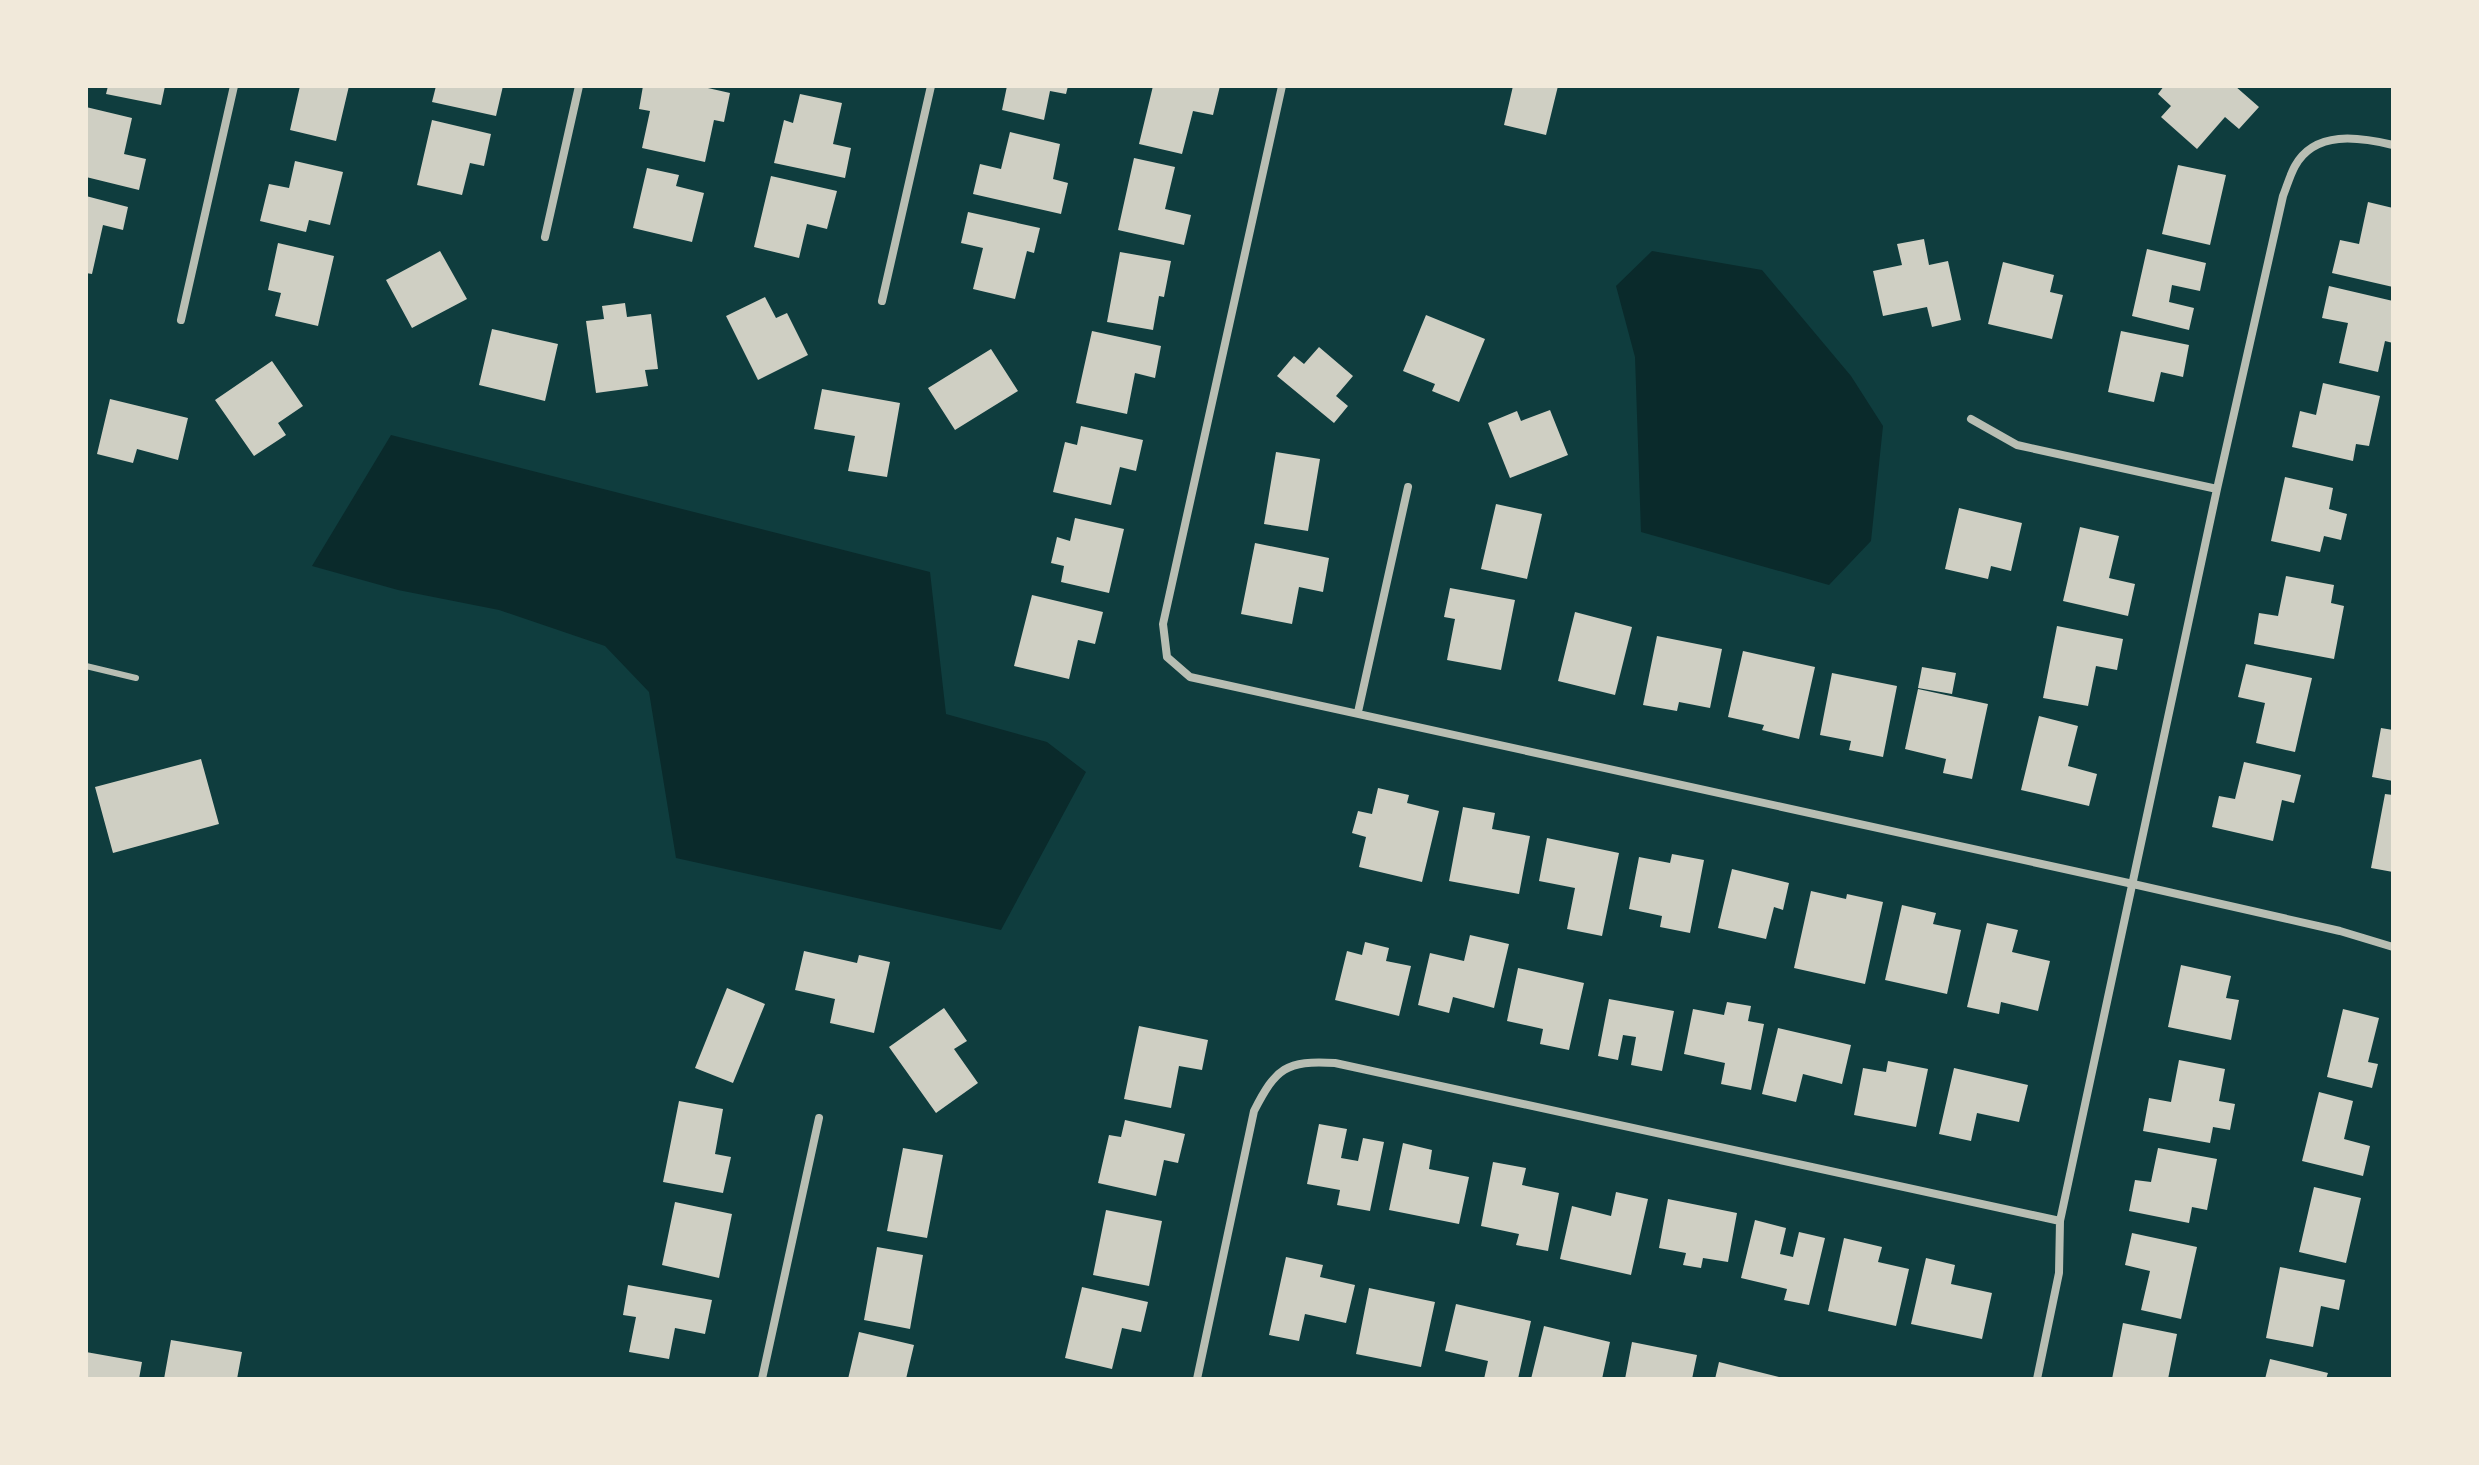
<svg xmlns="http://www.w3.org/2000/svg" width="2479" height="1465" font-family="'Alegreya Sans',sans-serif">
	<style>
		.water { fill: #0a2a2b }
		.building { fill: #cfcfc3 }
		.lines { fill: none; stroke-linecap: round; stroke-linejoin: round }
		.service { stroke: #b8beb3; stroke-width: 6 }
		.minor { stroke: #b8beb3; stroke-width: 8 }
	</style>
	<rect width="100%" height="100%" fill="#0f3d3e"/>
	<path class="water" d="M1652,251L1762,270L1851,376L1883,426L1871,541L1829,585L1641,532L1635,357L1616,286Z
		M391,435L930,572L946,714L1047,742L1086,772L1001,930L676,858L649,692L605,646L499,610L398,590L312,566Z"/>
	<path class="building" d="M108,86H165L161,105L106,94Z
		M300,86H349L336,141L290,130Z
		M436,86H503L496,116L432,102Z
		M643,86H699L730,93L724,122L714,120L705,162L642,148L650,111L639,109Z
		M1007,86H1068L1066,94L1050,91L1044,120L1002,110Z
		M1153,86H1220L1213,115L1193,111L1182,154L1139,144Z
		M1513,86H1558L1546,135L1504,125Z
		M2164,86H2235L2259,107L2239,129L2225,117L2197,149L2161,117L2171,106L2158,94Z
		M800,94L842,103L833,144L851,148L845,178L774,163L784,120L793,123Z
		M86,107L132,118L124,154L146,159L139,190L86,177Z
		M432,120L491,134L484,166L470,163L462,195L417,185Z
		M1010,132L1060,144L1053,179L1068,183L1061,214L973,194L980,164L1001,169Z
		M1134,158L1175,167L1165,209L1191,215L1184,245L1118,230Z
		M295,161L343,172L330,225L309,220L306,232L260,221L269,184L289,188Z
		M2178,165L2226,175L2210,245L2162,234Z
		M647,168L679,175L676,186L704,193L692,242L633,228Z
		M771,176L837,191L827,229L807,224L799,258L754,247Z
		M86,196L128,207L123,230L103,225L92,274L86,273Z
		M2368,202L2393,208V287L2332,273L2340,240L2359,244Z
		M968,212L1040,228L1034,253L1027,251L1015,299L973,289L983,248L961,243Z
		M1924,239L1929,265L1948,261L1961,320L1932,327L1927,307L1883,316L1873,271L1902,265L1897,244Z
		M278,243L334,256L318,326L275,316L281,293L268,290Z
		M2147,249L2206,263L2200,291L2172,285L2169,302L2194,308L2189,330L2132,316Z
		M440,251L467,299L412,328L386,280Z
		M1120,252L1171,261L1164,297L1159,296L1153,330L1107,322Z
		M2003,262L2054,275L2050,292L2063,295L2052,339L1988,324Z
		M2329,286L2393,301V343L2385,341L2378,372L2339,363L2348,323L2322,318Z
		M765,297L776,318L787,313L808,355L758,380L726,316Z
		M625,303L627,317L651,314L658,369L645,370L648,386L596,393L586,321L604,319L602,306Z
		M1426,315L1485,339L1459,402L1432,391L1435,384L1403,371Z
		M492,329L558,344L545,401L479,385Z
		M1092,331L1161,346L1155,378L1135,373L1127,414L1076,403Z
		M2121,331L2189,345L2183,377L2161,372L2154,402L2108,392Z
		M1319,347L1353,376L1336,396L1348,406L1334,423L1277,376L1294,356L1304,364Z
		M991,349L1018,391L955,430L928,388Z
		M272,361L303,406L278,423L286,435L254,456L215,400Z
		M2323,383L2380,396L2369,446L2356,444L2353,461L2292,447L2300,411L2316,415Z
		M822,389L900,403L887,477L848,471L855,436L814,429Z
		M110,399L188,418L178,460L137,449L133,463L97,454Z
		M1550,410L1568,455L1510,478L1488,423L1517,411L1521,421Z
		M1081,426L1143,440L1136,471L1120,467L1111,505L1053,492L1065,442L1077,445Z
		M1276,452L1320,459L1308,531L1264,524Z
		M2285,477L2333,488L2329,509L2347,514L2341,540L2324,536L2320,552L2271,541Z
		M1496,504L1542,514L1527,579L1481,569Z
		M1959,508L2022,523L2011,571L1991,566L1988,579L1945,569Z
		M1075,518L1124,529L1109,593L1061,582L1064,566L1051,563L1057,537L1070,541Z
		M2080,527L2119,536L2109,578L2135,584L2128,616L2063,601Z
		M1255,543L1329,558L1323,592L1299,587L1292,624L1241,614Z
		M2286,576L2334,585L2331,603L2344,606L2334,659L2254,644L2259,613L2278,616Z
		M1450,588L1515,600L1501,670L1447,660L1455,619L1444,617Z
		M1032,595L1103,612L1095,644L1078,640L1069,679L1014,666Z
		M1575,612L1632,627L1615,695L1558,681Z
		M2057,626L2123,639L2117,670L2096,666L2088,706L2043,698Z
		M1657,636L1722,649L1710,708L1679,702L1677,711L1643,705Z
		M1743,651L1815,667L1799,739L1762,730L1764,725L1728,717Z
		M2246,664L2312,678L2295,752L2256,743L2265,703L2238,697Z
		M1922,667L1956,673L1952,694L1918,688Z
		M1832,673L1897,686L1883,757L1849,750L1851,741L1820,735Z
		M1918,689L1988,704L1972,779L1943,773L1946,759L1905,749Z
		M2039,716L2078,726L2068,766L2097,774L2089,806L2021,790Z
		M2381,728L2393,730V781L2372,777Z
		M201,759L219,824L113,853L95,787Z
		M2244,762L2301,775L2294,803L2282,800L2273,841L2212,827L2219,796L2235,799Z
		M1378,788L1409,795L1407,803L1439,811L1422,882L1359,867L1366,837L1352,833L1358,811L1372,814Z
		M2385,794L2393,795V872L2371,868Z
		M1463,807L1495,813L1492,829L1530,836L1519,894L1449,881Z
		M1547,838L1619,853L1602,936L1567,929L1575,888L1539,881Z
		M1672,854L1704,860L1690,933L1660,927L1662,916L1629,909L1639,857L1670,863Z
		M1732,869L1789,883L1783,910L1774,907L1766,939L1718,928Z
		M1811,891L1846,899L1847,894L1883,902L1865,984L1794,968Z
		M1902,905L1936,913L1933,924L1961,930L1947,994L1885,980Z
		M1987,923L2018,930L2012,952L2050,961L2038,1011L2001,1002L1999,1014L1967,1007Z
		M1470,935L1509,944L1494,1008L1453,997L1449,1013L1418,1005L1430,953L1464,961Z
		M1365,942L1389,948L1386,961L1411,966L1399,1016L1335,1000L1347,951L1362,955Z
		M804,951L857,963L859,955L890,962L874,1033L830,1023L835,999L795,990Z
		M2181,965L2231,976L2226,998L2239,1000L2231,1040L2168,1027Z
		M1518,968L1584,983L1569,1050L1540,1044L1543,1029L1507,1021Z
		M727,988L765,1004L733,1083L695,1068Z
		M1609,999L1674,1011L1662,1071L1631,1065L1636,1037L1623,1035L1618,1060L1598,1056Z
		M1727,1002L1751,1006L1748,1021L1764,1024L1751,1090L1721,1084L1725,1063L1684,1054L1693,1009L1724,1015Z
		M944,1008L967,1041L954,1049L978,1083L936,1113L889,1047Z
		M2343,1009L2379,1018L2368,1062L2378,1064L2372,1088L2327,1077Z
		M1139,1026L1208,1040L1202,1070L1179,1066L1171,1108L1124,1099Z
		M1778,1028L1851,1045L1842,1084L1803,1074L1796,1102L1762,1094Z
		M2179,1060L2225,1069L2219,1101L2235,1104L2230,1130L2213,1127L2210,1143L2143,1131L2149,1098L2171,1102Z
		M1888,1061L1928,1069L1916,1127L1854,1115L1863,1068L1886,1072Z
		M1954,1068L2028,1085L2019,1122L1977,1113L1971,1141L1939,1134Z
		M2319,1092L2353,1101L2344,1139L2370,1146L2363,1176L2302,1161Z
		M679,1101L723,1109L715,1154L731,1157L723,1193L663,1182Z
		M1125,1120L1185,1134L1178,1163L1164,1160L1156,1196L1098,1183L1109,1135L1121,1137Z
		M1319,1124L1347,1129L1341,1158L1358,1161L1363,1138L1384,1142L1370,1211L1337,1205L1340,1190L1307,1184Z
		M1403,1143L1432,1150L1429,1169L1469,1177L1459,1224L1389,1210Z
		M903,1148L943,1155L927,1238L887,1231Z
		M2158,1148L2217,1159L2207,1210L2192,1207L2189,1223L2129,1211L2135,1180L2151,1182Z
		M1493,1162L1526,1168L1522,1185L1559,1193L1548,1251L1516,1245L1519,1234L1481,1226Z
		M2314,1187L2361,1198L2346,1263L2299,1252Z
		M1616,1192L1648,1199L1631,1275L1560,1259L1572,1206L1611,1216Z
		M1668,1199L1737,1213L1728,1262L1703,1258L1701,1268L1683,1265L1686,1253L1659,1248Z
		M675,1202L732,1214L719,1278L662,1265Z
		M1106,1210L1162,1221L1149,1286L1093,1275Z
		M1755,1220L1786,1228L1780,1254L1793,1257L1799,1232L1825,1238L1809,1305L1784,1300L1787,1289L1741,1278Z
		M2132,1233L2197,1247L2181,1319L2141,1310L2150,1271L2125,1265Z
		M1844,1238L1882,1247L1878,1262L1909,1269L1896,1326L1828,1311Z
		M877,1247L923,1255L910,1329L864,1320Z
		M1286,1257L1323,1265L1320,1277L1355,1285L1346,1323L1305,1314L1299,1341L1269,1335Z
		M1926,1258L1955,1265L1951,1284L1992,1293L1982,1339L1911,1324Z
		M2280,1267L2345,1280L2339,1310L2321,1306L2313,1347L2266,1338Z
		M628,1285L712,1300L705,1334L675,1328L669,1359L629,1352L636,1317L623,1315Z
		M1082,1287L1148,1302L1141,1332L1122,1328L1112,1369L1065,1358Z
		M1369,1288L1435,1302L1421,1367L1356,1354Z
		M1456,1304L1531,1321L1518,1379H1484L1488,1361L1445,1351Z
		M2123,1323L2177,1334L2168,1379H2112Z
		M1544,1326L1610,1342L1602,1379H1531Z
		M859,1332L914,1345L906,1379H848Z
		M171,1340L242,1352L237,1379H164Z
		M1632,1342L1697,1355L1692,1379H1625Z
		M86,1352L142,1362L139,1379H86Z
		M2270,1359L2328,1373L2326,1379H2265Z
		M1719,1362L1783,1378L1782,1379H1715Z"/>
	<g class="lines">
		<path class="service" d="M86,666L136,678"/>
		<path class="minor" d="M1282,86L1163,624L1167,657L1190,677L2133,884L2340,931L2393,947
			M545,237L579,86
			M882,301L931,86
			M181,320L234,86
			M1971,419L2017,445L2217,489
			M1358,712L1408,487
			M762,1379L819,1118
			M1197,1379L1254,1111C1276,1068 1286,1060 1335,1063L2060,1221
			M2037,1379L2059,1273L2060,1221L2217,489L2283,196C2287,186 2290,175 2295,166C2315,130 2359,137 2393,145"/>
	</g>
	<rect width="2479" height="1465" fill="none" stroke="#f1e9da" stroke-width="176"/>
</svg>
